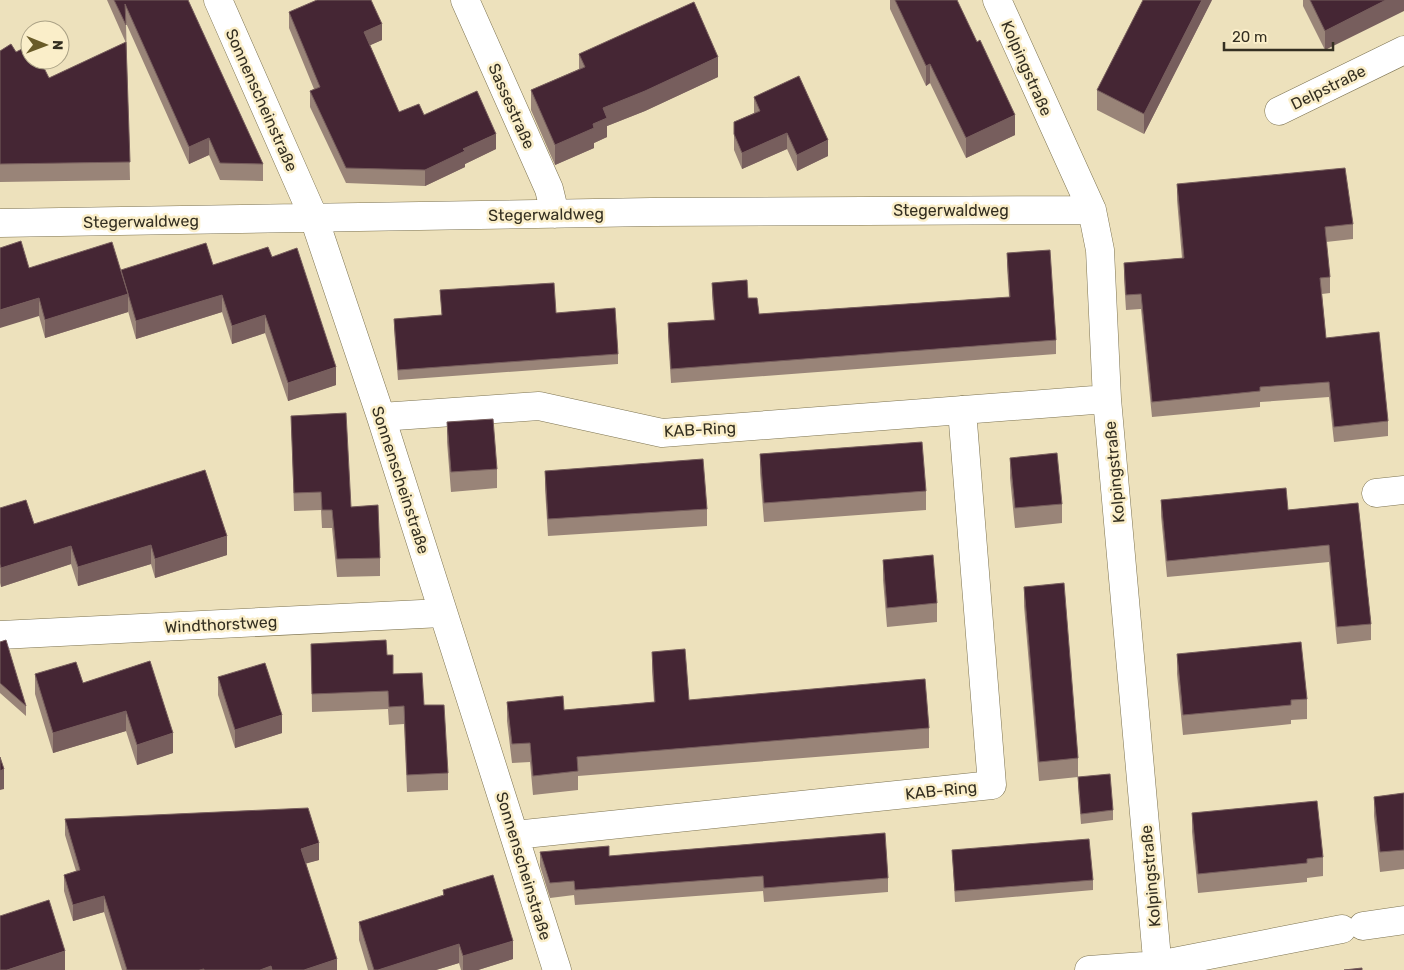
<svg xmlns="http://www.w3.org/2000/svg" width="1404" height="970" font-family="Rubik,sans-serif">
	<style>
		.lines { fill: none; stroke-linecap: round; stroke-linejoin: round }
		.minor-casing { stroke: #7d7351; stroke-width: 29 }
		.minor { stroke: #fff; stroke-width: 28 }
		.wall { fill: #998478 }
		.shaded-wall { fill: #775e5d }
		.building { fill: #452634; stroke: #775e5d }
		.labels { text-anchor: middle; stroke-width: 5; stroke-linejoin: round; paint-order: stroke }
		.street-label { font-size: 16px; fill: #342f21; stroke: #faeec9 }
	</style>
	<rect width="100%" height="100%" fill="#ede1bc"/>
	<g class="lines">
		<g class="minor-casing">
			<path id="minor" d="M218,0L314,218L381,417L557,970
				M465,0L549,189L555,214
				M997,0L1092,210L1100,250L1107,399L1158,970
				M1279,111L1404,50
				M0,223L651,212L1092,210
				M381,417L539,406L662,433L1107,399
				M1376,493L1404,490
				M0,635L442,613
				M515,835L992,785L962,410
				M1363,926L1404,920
				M1089,970L1158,965L1342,929"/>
		</g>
		<use href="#minor" class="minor"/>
	</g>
	<path class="wall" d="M107,0H188L263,164V181L220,180L209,155L189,164L126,23L130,180L0,182V51L16,52L49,78L126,43Z
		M890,0H957L1015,135L966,158L930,83L926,86L890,9Z
		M1212,0L1144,134L1097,110V90Z
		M1303,0H1404L1325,50L1303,6Z
		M372,2L382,40L370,45L399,112L424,115L496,149L465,164V167L425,186L346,183L310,107V91L314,89L289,28V12Z
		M579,54L718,77L645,111L607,126V137L594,143V148L555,165L531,110V90L579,69Z
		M754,97L828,156L797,171L787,149L742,169L734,150V122L754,113Z
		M1177,184L1353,224V239L1326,242L1330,277V293L1322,294L1326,338L1388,421V436L1334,442L1329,397L1260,402V407L1152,417L1141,309L1126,310L1124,279V263L1182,258L1177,200Z
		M1007,253L1056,340V354L671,383L668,337V323L714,320L712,296V283L748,298L759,314L1009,297L1007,267Z
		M272,257L336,385L288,401L265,333L232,344L222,312L136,339L128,311V312L45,338L39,316L29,268L121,271L213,265Z
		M440,290L556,313L618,354V364L398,380L394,329V319L442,315Z
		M291,416L351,507L380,558V576L337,577L332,528H322L321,510L294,511Z
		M447,422L497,469V488L451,492L447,442Z
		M760,454L926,491V510L764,522L760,473Z
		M1010,458L1062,504V523L1015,528L1010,478Z
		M545,471L707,509V526L548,536L545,489Z
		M1161,500L1288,510L1358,503L1371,624V640L1337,644L1329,562L1167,577L1161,516Z
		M0,508L34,524L227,555L155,578L151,564L78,586L71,564L1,587L0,583Z
		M883,560L937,603V622L887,627L883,580Z
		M1024,587L1078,758V777L1113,810V820L1081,824L1078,787V777L1039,781L1024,606Z
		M0,642L26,706V716L0,693Z
		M311,644L387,655L393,674L424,705L448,773V790L407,792L404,724L389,725L388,709L312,712Z
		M652,652L689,700L929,728V748L578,776V790L533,795L530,762L512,763L507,721V702L564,710L654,702L652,671Z
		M1177,654L1307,699V719L1291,720V724L1183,735L1177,674Z
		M150,661L173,753L137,765L126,731L53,753L35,694V674L83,683Z
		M218,677L282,733L235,748L218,695Z
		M1404,793V869L1380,872L1374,816V797Z
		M1192,813L1323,857V876L1307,878V882L1198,893L1192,832Z
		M65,819L319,860L306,863L337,970H122L104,912L73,921L64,891V875L76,871L65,835Z
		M952,850L1093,880V890L955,902Z
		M540,852L609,856L888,878V892L764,902L763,891L575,905L574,895L550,898L540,866Z
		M443,890L513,959L478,970H461L459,963L436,970H368L359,940V922L443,895Z"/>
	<path class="shaded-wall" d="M1202,0H1212L1144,134V114Z
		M1386,0H1404V11L1325,50V31Z
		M382,24V40L364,48V32Z
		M718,57V77L645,111L607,126V137L594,143V148L555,165V145L593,124L603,108Z
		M930,64V83L926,86V66Z
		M1015,115V135L966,158V138Z
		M787,133V149L742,169V153Z
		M496,134V149L465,164V167L425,186V170L463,149Z
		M209,138V155L189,164V147Z
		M828,140V156L797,171V155Z
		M128,294V312L45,338V320Z
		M222,295V312L136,339V321Z
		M39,298V316L0,328V310Z
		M265,315V333L232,344V326Z
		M336,367V385L288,401V383Z
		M227,536V555L155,578V559Z
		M151,545V564L78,586V567Z
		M71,546V564L1,587V568Z
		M126,711V731L53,753V733Z
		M282,715V733L235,748V730Z
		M173,733V753L137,765V745Z
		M4,769V789L0,790V771Z
		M319,843V860L301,865V849Z
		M104,896V912L73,921V905Z
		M513,941V959L478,970H463V956Z
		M459,944V963L436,970H378Z
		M65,951V970H7Z
		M337,959V970H304Z
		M271,966V970H260Z"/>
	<path class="building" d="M114,0H188L263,164L220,163L209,138L189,147L125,4L126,25Z
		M317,0H371L382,24L364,32L399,112L419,104L424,115L477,91L496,134L463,149L465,151L425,170L346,168L310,91L320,87L289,12Z
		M895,0H957L977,42L980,40L1015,115L966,138L930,64L926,66Z
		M1143,0H1202L1144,114L1097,90Z
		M1310,0H1386L1325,31Z
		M694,2L718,57L645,91L603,108L607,118L593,124L594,128L555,145L531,90L585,67L579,54Z
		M126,42L130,162L0,164V51L11,44L16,52L30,45V60H40L49,78Z
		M799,76L828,140L797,155L787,133L742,153L734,134V122L760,111L754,97Z
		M1345,168L1353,224L1325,227L1330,277L1320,278L1326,338L1379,332L1388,421L1334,427L1329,382L1260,387V391L1152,402L1141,294L1126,295L1124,263L1184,258L1177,184Z
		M21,241L29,268L112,242L128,294L45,320L39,298L0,310V248Z
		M206,243L213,265L268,247L272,257L297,248L336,367L288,383L265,315L232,326L222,295L136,321L121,270Z
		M1050,250L1056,340L671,369L668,323L715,320L712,283L747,280L748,298H757L759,314L1010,297L1007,253Z
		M554,283L556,313L615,308L618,354L398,370L394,319L442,315L440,290Z
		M346,413L351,507L378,505L380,558L337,559L332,510H322L321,492L294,493L291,416Z
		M493,419L497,469L451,472L447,422Z
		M922,442L926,491L764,503L760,454Z
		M1057,453L1062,504L1015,508L1010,458Z
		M703,459L707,509L548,519L545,471Z
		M205,470L227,536L155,559L151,545L78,567L71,546L1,568L0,564V508L26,500L34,524Z
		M1286,488L1288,510L1358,503L1371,624L1337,627L1329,545L1167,561L1161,500Z
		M933,555L937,603L887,608L883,560Z
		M1064,583L1078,758L1039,762L1024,587Z
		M6,640L26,706L0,683V642Z
		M386,640L387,655H393V674L422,673L424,705H444L448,773L407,775L404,706L389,707L388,691L312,694L311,644Z
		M1301,642L1307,699L1291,700V705L1183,715L1177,654Z
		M685,649L689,700L925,679L929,728L577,757L578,771L533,776L530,743L512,744L507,702L563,696L564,710L655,702L652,652Z
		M150,661L173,733L137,745L126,711L53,733L35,674L76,662L83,683Z
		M265,663L282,715L235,730L218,677Z
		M0,757L4,769L0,771Z
		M1110,774L1113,810L1081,814L1078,777Z
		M1404,793V850L1380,852L1374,797Z
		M1317,801L1323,857L1307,859V863L1198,874L1192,813Z
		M308,808L319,843L301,849L337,959L304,970H272L271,966L260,970H204V969L199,970H127L104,896L73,905L64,875L80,870L65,819Z
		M885,833L888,878L764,888L763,876L575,890L574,881L550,883L540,852L609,846V856Z
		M1089,839L1093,880L955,891L952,850Z
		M493,875L513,941L463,956L459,944L378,970H374L359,922L444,895L443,890Z
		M49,900L65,951L7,970H0V916Z
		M1362,968V970H1344Z"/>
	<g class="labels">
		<g class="street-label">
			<text transform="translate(1027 68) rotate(66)" y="6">Kolpingstraße</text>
			<text transform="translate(1328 87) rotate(-26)" y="6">Delpstraße</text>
			<text transform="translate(262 100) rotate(66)" y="6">Sonnenscheinstraße</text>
			<text transform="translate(512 106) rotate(66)" y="6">Sassestraße</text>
			<text x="951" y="216">Stegerwaldweg</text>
			<text transform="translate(546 214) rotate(-1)" y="6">Stegerwaldweg</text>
			<text transform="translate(141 221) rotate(-1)" y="6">Stegerwaldweg</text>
			<text transform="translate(700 429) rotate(-3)" y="6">KAB-Ring</text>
			<text transform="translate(1114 472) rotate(-95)" y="6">Kolpingstraße</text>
			<text transform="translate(401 480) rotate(72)" y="6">Sonnenscheinstraße</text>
			<text transform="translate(221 624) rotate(-3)" y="6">Windthorstweg</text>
			<text transform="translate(941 790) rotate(-6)" y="6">KAB-Ring</text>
			<text transform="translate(524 866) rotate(73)" y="6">Sonnenscheinstraße</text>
			<text transform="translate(1150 876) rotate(-95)" y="6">Kolpingstraße</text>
		</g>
	</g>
	<g transform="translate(45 45) rotate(91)"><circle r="24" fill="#faeec9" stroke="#aba286"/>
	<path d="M0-4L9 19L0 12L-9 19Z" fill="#695b28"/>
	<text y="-8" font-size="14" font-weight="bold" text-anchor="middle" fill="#342f21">N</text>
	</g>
	<path d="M1224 42v8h109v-8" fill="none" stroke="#342f21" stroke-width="2.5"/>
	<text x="1232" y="42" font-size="15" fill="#342f21" stroke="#faeec9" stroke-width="4" paint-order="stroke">20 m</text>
</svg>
